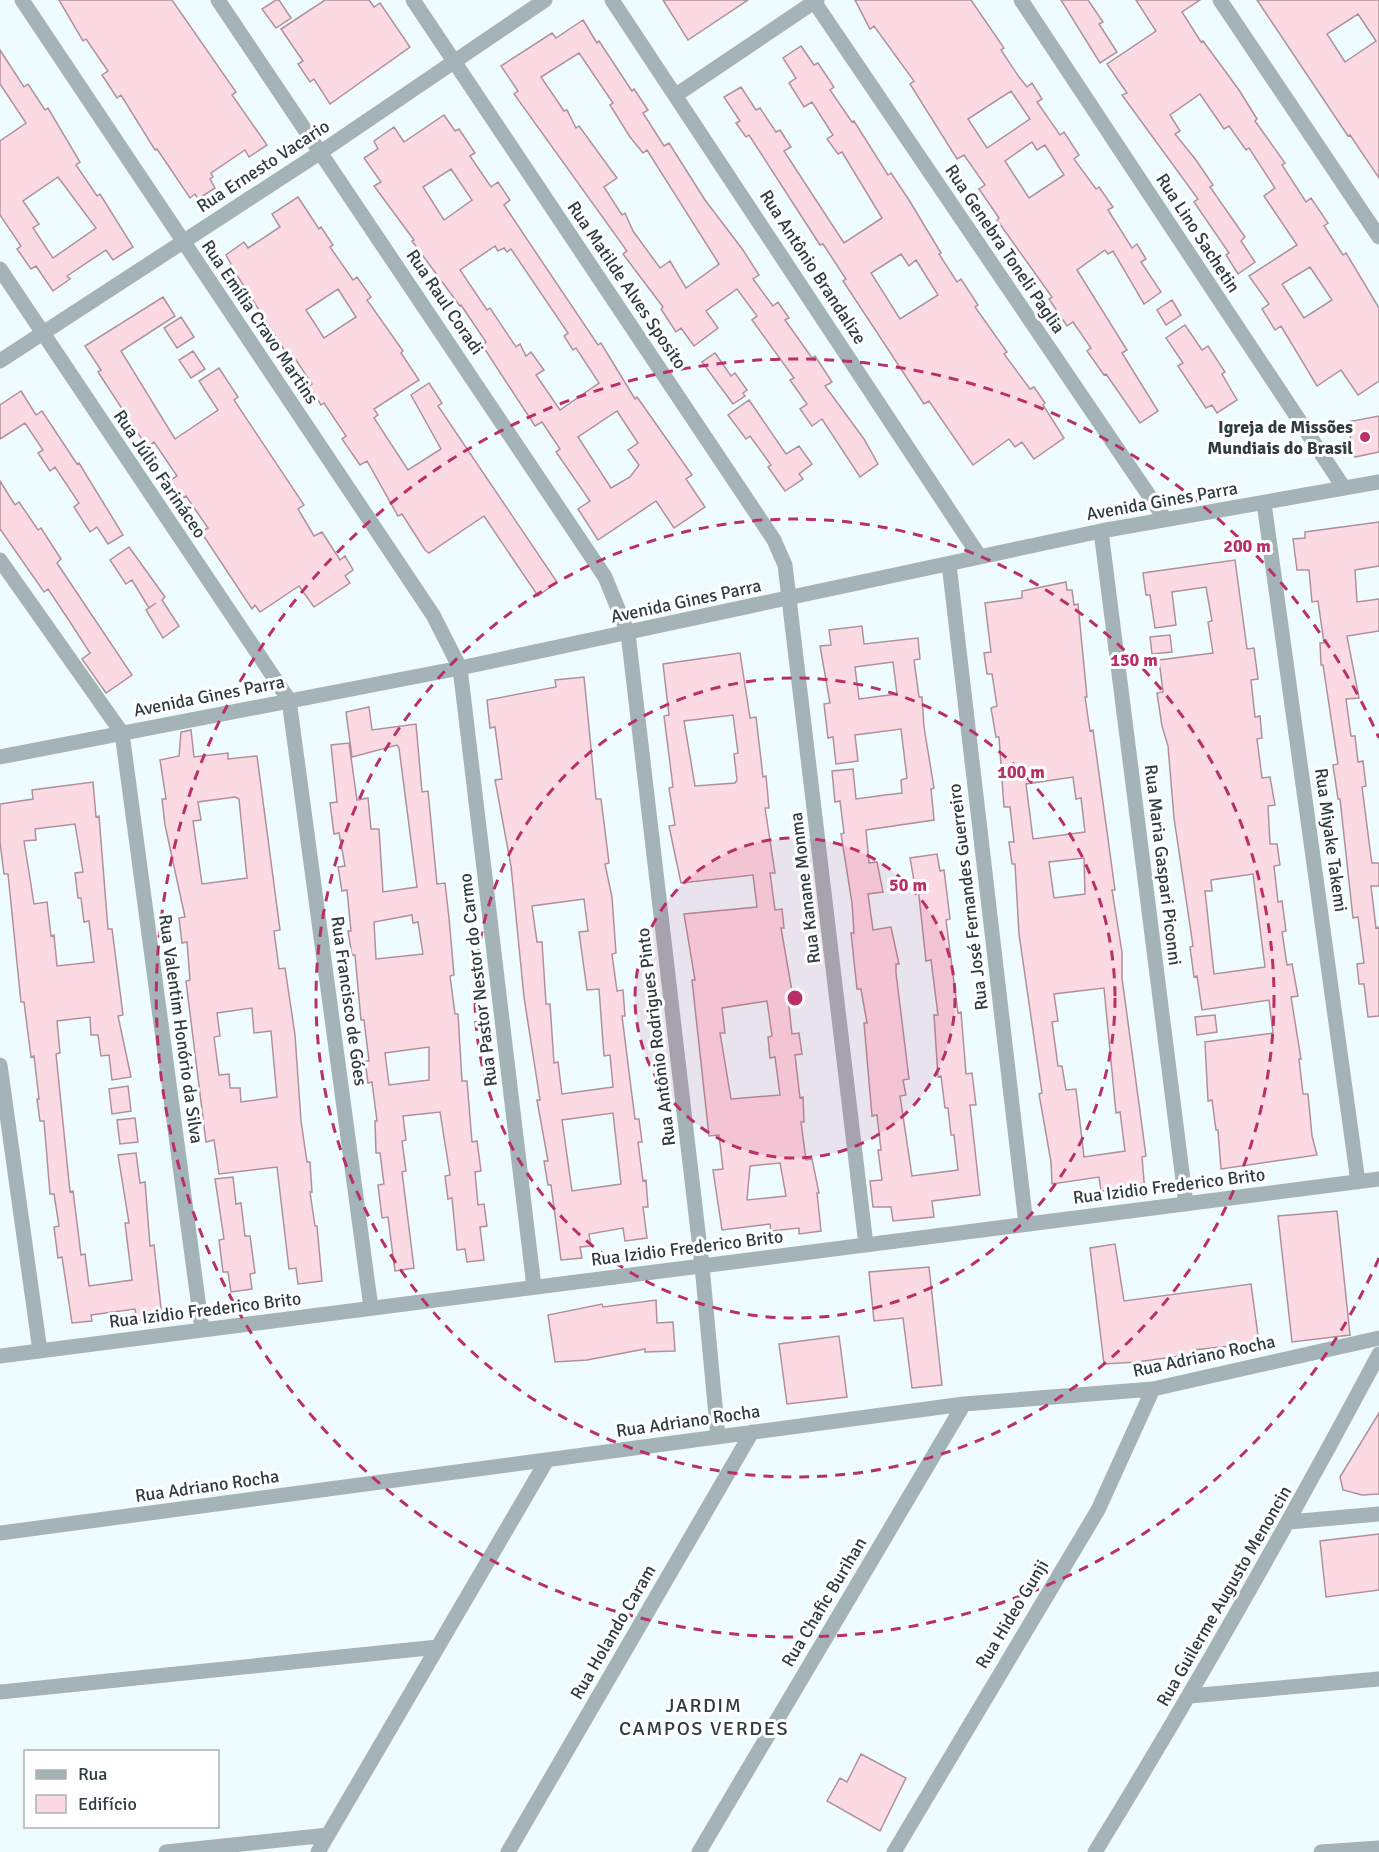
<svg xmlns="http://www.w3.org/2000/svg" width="1379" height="1852" font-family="Signika,sans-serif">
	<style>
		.building { fill: #fbdae3; stroke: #b0919a; stroke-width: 1.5; fill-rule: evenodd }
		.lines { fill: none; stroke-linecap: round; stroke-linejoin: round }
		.minor { stroke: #a4b3b5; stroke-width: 15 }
		.ring { fill: none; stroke: #ba2f68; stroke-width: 3; stroke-dasharray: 10 8 }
		.poi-dot { fill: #ba2f68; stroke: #fff; stroke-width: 2 }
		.labels { text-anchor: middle; stroke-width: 6; stroke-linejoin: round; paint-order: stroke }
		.street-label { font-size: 18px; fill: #2f3d40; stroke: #fff }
		.poi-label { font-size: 18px; font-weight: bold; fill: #2f3d40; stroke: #fff; text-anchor: end }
		.neighbourhood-label { font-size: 20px; letter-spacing: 1.5px; fill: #2f3d40; stroke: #fff }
		.centre { fill: #ba2f68; stroke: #fff; stroke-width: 3 }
		.ring-label { font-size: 18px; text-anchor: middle; font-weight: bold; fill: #ba2f68; stroke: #fff; stroke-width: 6; stroke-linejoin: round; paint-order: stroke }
	</style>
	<rect width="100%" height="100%" fill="#eefcff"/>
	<path class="building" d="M59,0H172L236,92L232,95L267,145L249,157L245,150L211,173L213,177L210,179L215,188L198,199L195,194L190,198L157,149L155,150L121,95L117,98L102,75L108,71L86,39L83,41Z
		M276,0H279L291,18L276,28L262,9Z
		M325,0H369L374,7L380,3L410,47L330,104L314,79L310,82L298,64L303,61L281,29Z
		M663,0H748L688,40Z
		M855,0H971L1004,48L1001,50L1019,77L1027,87L1032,83L1042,99L1037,102L1060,135L1064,132L1079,155L1074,159L1096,189L1099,187L1113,207L1108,210L1132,248L1137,244L1146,259L1141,262L1161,292L1144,304L1113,251L1108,254L1105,250L1077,270L1127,350L1122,353L1158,411L1140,423L1106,374L1104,375L1087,351L1091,348L1073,322L1067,326L1049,299L1052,297L997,220L999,218L979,189L985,185L964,155L957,159L910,84L914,81L874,26L870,29ZM1011,91L1030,119L987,148L968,119ZM1032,142L1037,150L1045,145L1064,175L1029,198L1005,161Z
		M1061,0H1088L1103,22L1099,24L1117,52L1100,63Z
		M1136,0H1200L1182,12L1201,42L1203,41L1239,90L1257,119L1255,121L1285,163L1282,165L1306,202L1311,198L1328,223L1324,226L1343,255L1346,253L1379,308V381L1358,395L1341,370L1317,386L1281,326L1275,330L1262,309L1269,304L1249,276L1297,245L1264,196L1275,188L1249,148L1246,150L1229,126L1224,129L1200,94L1170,115L1180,131L1175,134L1196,160L1213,185L1210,187L1245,237L1241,241L1255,262L1238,274L1226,255L1229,253L1194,202L1198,199L1122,95L1127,93L1107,64L1156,31ZM1310,267L1332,300L1304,318L1282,284Z
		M1257,0H1379V178L1350,135L1348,136ZM1358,14L1376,41L1345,62L1327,34Z
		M583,20L597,43L599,41L632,91L634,89L648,110L643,113L664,146L669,143L705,200L743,250L759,275L753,279L773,306L778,302L789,318L785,320L812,358L815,356L832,382L825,386L864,439L878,464L860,477L822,419L812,426L800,409L807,404L790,380L794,378L752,320L757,316L737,289L706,311L718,328L694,346L681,328L676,332L661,309L663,307L623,254L627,251L514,94L518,91L501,66L552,33L556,38ZM579,53L613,103L610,105L630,137L643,153L647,150L719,264L686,288L670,261L660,268L633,231L625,213L622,215L604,187L617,178L579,126L576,128L567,110L564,111L541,77Z
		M801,46L814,65L818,63L834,87L830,90L852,122L854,121L888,175L891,173L909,200L941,253L939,254L957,282L961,279L978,305L975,307L1007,352L1004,354L1030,389L1034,387L1045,403L1043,405L1064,438L1034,459L1022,442L1015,447L1009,439L973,465L929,401L924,404L843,281L846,279L823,244L820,245L749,135L746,137L736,123L740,121L724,97L741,87L756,110L760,108L776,132L780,130L791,147L784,151L844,243L882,218L842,152L838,154L827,139L833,135L812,102L804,107L789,83L796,78L783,58ZM901,254L909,266L916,260L938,295L900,319L871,273Z
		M0,50L24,87L28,84L45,110L48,108L80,162L76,165L97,196L100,194L133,247L113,260L106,250L67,276L70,279L53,291L36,266L31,269L17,249L21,246L0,215V141L26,123L0,84ZM58,177L96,228L53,258L33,228L39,224L23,201Z
		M444,115L455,131L459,129L475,153L470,156L491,187L498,182L510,200L504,205L598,345L601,343L635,399L637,397L692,475L686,479L705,507L674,528L656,501L598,540L578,509L590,501L556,452L560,449L542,422L535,426L482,345L486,342L461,305L460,306L412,241L414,240L374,186L381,182L364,158L378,149L374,141L394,127L404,142ZM451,169L472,200L444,220L423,187ZM495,246L498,251L504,248L507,252L511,249L568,333L564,336L573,350L576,348L599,383L560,410L536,375L544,370L531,352L526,356L520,344L516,347L490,308L487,310L460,270ZM617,411L638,443L628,450L639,465L630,477L611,488L578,437Z
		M298,197L319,229L321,227L333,245L330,247L353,280L357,277L371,297L367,300L403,351L401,353L419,380L374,409L378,415L374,418L408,470L441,449L411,395L429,383L442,403L438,406L557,582L538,596L484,516L429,553L425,550L402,514L398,516L367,461L360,465L342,439L346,436L324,403L321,405L309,386L312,384L294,357L290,359L240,280L226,255L244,242L248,248L280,227L272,214ZM338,289L356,317L324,338L306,310Z
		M163,297L175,316L121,351L175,439L218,410L199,381L219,368L238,397L234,400L304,505L298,509L314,536L322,532L340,560L345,556L353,570L345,576L350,583L314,607L299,586L260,612L255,605L252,609L201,532L208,528L186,496L181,499L169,481L177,476L154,442L147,447L98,372L101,370L85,346Z
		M1172,300L1181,315L1166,325L1157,310Z
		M181,317L194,337L177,348L164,328Z
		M1185,325L1202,350L1208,346L1225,372L1222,374L1237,400L1217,413L1212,405L1206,408L1178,366L1183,363L1166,338Z
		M193,351L205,369L191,378L179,360Z
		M715,353L731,376L735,373L747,390L743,393L745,396L733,404L702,362Z
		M21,391L36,415L42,411L77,464L79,463L123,535L108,544L97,527L90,532L74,507L79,503L55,467L50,471L38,453L43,450L25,423L0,439V405Z
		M749,400L786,454L799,446L812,464L799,474L803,479L785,491L768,467L771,465L750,436L746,439L728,415Z
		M1379,416V452L1355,457L1347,422Z
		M0,481L15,505L19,502L38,530L41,528L61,559L57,563L132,675L106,693L82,659L90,653L70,622L48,589L44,592L0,529Z
		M1379,522V566L1355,570L1357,602L1379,599V631L1347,636L1359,698L1346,699L1351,736H1355L1358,762L1363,761L1366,786L1362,787L1371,857L1372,863H1379V886H1371L1376,928L1379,927V1016L1368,1017L1364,984H1359L1357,964L1364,963L1358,917L1353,918L1340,799H1338L1333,765L1338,764L1323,665H1321L1320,643H1324L1318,601L1312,602L1309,570H1297L1293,539L1305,538V532Z
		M129,547L165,597L162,600L179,626L163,638L146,610L156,603L149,608L132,580L126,584L110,560Z
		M1235,560L1247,649L1254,648L1258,679L1251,680L1255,717L1260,716L1262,738L1257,739L1262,778L1270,777L1275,805L1268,806L1270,844H1277L1280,865L1274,866L1278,902L1282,901L1286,931L1282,932L1287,965L1292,964L1298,996L1291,997L1301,1059H1299L1303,1094H1308L1312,1136L1317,1155L1221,1169L1218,1130H1216L1212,1100L1208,1101L1205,1042L1273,1033L1269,1000L1202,1010L1197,976L1194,977L1190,947L1193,946L1174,818L1168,746L1162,726L1157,693L1163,692L1159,660L1213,653L1208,622L1212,621L1206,587L1172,592L1176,625L1155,628L1150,595H1146L1143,573ZM1253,874L1265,967L1214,974L1205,891H1212L1211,880Z
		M1066,582L1067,590H1072L1074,605L1078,604L1087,697H1085L1090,731L1093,730L1115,890H1112L1122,952V978L1146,1156L1142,1157L1145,1193L1130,1195V1188L1101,1191L1099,1177L1052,1184L1051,1162L1039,1094L1042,1093L1019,934L1015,864H1012L1009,842H1014L1010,807H1004L999,737H996L991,708L997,706L992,674H987L984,653L991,652L985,603L1022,598V591ZM1073,777L1076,799L1081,798L1085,832L1033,839L1026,784ZM1084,858L1085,894L1054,898L1049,862ZM1104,988L1116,1113L1120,1112L1125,1151L1084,1157L1076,1089L1066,1090L1062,1066H1058L1052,1022L1058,1021L1054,994Z
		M862,626L864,644L918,638L920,659L914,660L919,697H922L924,727L934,788L931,789L934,820L866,830L869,863L877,862L883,892L868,894L873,930L891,927L899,964H896V973L909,1079L903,1080L906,1095L900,1096L912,1176L958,1170L954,1135H951L948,1108H945L941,1076L938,1077L934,1015H938L931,960L926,961L918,887H915L910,858L937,854L940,871L944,870L950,919L946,920L958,1013L961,1012L966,1074L972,1073L976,1105H970L980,1195L932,1201L934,1217L893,1221L891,1207H873L870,1181L882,1180L878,1150H881L877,1115L872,1116L864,1023H867L861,989H857L851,933H854L852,903L841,834L844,833L840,801L835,802L832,771L853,769L856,799L885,795L902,793L901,780L907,778L905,762L901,729L855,735L858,761L836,764L833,737L828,738L824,704L830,703L820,646L831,645L829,630ZM893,662L897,694L859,699L855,667Z
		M1170,635L1172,652L1152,654L1150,637Z
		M740,653L750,718L756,717L763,777L766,776L769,808H765L775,873H770L775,910L782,909L784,928H781L793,997L788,998L792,1034L799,1033L802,1054L795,1055L800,1098L803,1097L804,1122H801L806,1160L812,1159L819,1193H817L821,1231L799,1234V1228L771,1231L770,1224L722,1230L713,1170L723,1169L719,1135L709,1136L692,980H695L684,914L757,907L753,875L681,883L669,826L675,825L669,788L673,787L664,716L669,715L663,664ZM733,715L738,753L734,754L737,780L735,783L695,786L684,721ZM767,1001L772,1036L768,1037L770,1058L775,1057L780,1095L731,1099L720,1033H725L722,1008ZM780,1163L786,1196L747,1200L750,1166Z
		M584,677L596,799H601L609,863L605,864L612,897L616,953L612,954L617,991L623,990L625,1016H622L630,1080L635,1119H639L642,1142H638L643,1181L646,1180L648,1207H643L647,1238L625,1241L623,1228L589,1234L591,1246L580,1247L582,1258L561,1260L551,1185H548L544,1161H548L537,1100H540L524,997L511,866L495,780L502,779L495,727L490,728L487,700L556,687L555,680ZM584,899L588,931L579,932L587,990L599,989L604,1056L610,1055L613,1087L562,1094L558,1062L554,1063L550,1004H546L542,942H537L532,906ZM613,1113L621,1184L572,1191L562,1120Z
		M369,707L372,730L416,724L422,792L428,791L437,884L445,883L449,918L454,975L450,976L455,1014H458L462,1081H467L472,1142L477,1141L481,1171L475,1172L478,1205L484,1204L487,1226L480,1227L484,1260L467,1262L465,1249L457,1250L452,1198L448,1199L445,1176L450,1175L440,1112L403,1116L406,1140L402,1141L406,1171L402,1172L414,1268L395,1271L388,1217L382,1218L378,1185L384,1184L380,1153H376L375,1121H377L372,1082L368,1083L365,1061H369L364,1020H361L355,955H352L348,931H351L347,890L342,891L338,867L345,866L339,833L334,834L330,803L337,802L331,745L349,743L357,800L368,798L371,829H379L383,892L417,887L399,748L397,745L352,757L346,712ZM412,915L413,923L418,922L423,954L376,959L374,922ZM429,1047V1080L389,1085L385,1053Z
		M191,730L194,757L228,753V759L257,756L280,930L274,931L279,969L285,968L295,1035L301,1121L307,1162H310L312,1192H310L315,1226H317L322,1281L298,1284L296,1268L289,1269L277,1167L219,1174L214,1140L206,1142L186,981L190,980L187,942L182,943L179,918L185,917L165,825L162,799H166L160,760L179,756L181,732ZM235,797L239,799L247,878L202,884L193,821L201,820L198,802ZM252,1008L254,1033L271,1031L277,1097L241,1102L240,1088H230L229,1074L219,1075L214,1037L220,1036L217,1013Z
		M93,782L96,817L99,816L108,929H112L123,1015L118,1016L131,1077L112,1080L109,1055L101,1056L98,1035H91L90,1017L57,1021L60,1053L56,1054L70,1192L73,1191L81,1255L85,1254L89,1286L132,1280L125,1223H129L118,1155L136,1153L140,1183L145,1182L150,1246L154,1245L162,1317L137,1321L135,1309L91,1315L92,1321L72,1323L62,1257L58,1258L54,1227L59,1226L54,1194H50L44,1121H40L37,1099H39L34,1056L31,1057L24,1002H21L8,874H4L0,842V804L33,799L32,790ZM75,824L83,872L75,873L78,898H81L84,922L89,921L94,962L57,966L54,935L51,936L47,902L34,904L24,841L36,840L35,829Z
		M1215,1015L1217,1032L1197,1035L1195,1017Z
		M128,1086L131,1111L112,1114L109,1089Z
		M135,1118L138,1142L120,1144L117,1120Z
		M233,1177L236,1204L241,1203L245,1236H250L255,1273L250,1274L252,1289L231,1292L228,1272H223L219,1240L224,1239L215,1179Z
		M1337,1211L1350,1335L1292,1342L1278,1216Z
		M1115,1244L1124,1301L1251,1284L1259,1343L1193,1350L1194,1354L1137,1362L1104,1364L1090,1248Z
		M929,1267L942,1385L912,1388L903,1318L874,1321L869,1272Z
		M656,1300L657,1323L673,1322L675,1351L645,1352V1349L587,1360L555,1362L548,1315L602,1304L603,1307Z
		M839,1336L847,1397L787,1404L779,1344Z
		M1379,1413V1494L1362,1495L1343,1490L1340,1477Z
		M1379,1534V1590L1326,1597L1320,1541Z
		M861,1754L906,1778L880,1831L827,1801L840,1778L847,1782Z"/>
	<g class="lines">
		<path class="minor" d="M22,0L433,615L460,668L534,1287
			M218,0L605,577L628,633L702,1266L718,1437
			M413,0L774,540L785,565L866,1245
			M612,0L980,557
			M813,0L1165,519
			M1021,0L1344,488
			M1220,0L1379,237
			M676,95L817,0
			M0,269L289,700L371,1308
			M0,361L321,152L545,0
			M1264,503L1358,1182
			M1101,531L1186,1204
			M0,560L122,733L202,1330
			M949,564L1026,1224
			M0,757L460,668L1101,531L1379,482
			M0,1065L40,1351
			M0,1356L1379,1179
			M1289,1522L1379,1514
			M0,1533L964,1404L1153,1389L1379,1338
			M0,1692L438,1647
			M1190,1696L1379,1679
			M166,1852L328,1835
			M318,1852L547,1460
			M508,1852L752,1432
			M699,1852L964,1404
			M894,1852L1098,1510L1153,1389
			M1095,1852C1195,1689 1289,1523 1379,1354
			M1321,1852L1379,1848"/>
	</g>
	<circle cx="795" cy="998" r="160" fill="#ba2f68" fill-opacity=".12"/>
	<g class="ring">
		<circle cx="795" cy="998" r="160"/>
		<circle cx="795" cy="998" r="320"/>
		<circle cx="795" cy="998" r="479"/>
		<path d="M1379 1258A639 639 0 1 1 1379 738"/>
	</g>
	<circle class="poi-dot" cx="1365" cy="437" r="6"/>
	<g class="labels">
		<g class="street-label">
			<text transform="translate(263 166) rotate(-33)" y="6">Rua Ernesto Vacario</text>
			<text transform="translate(1198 233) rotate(57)" y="6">Rua Lino Sachetin</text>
			<text transform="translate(1005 249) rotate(56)" y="6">Rua Genebra Toneli Paglia</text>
			<text transform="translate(813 267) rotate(57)" y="6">Rua Antônio Brandalize</text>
			<text transform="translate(627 285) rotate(56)" y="6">Rua Matilde Alves Sposito</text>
			<text transform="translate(445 302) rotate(56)" y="6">Rua Raul Coradi</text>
			<text transform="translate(260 322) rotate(56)" y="6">Rua Emília Cravo Martins</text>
			<text transform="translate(160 474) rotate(56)" y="6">Rua Júlio Farináceo</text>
			<text transform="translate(1162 501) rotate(-10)" y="6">Avenida Gines Parra</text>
			<text transform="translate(686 601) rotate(-12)" y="6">Avenida Gines Parra</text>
			<text transform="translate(209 696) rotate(-11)" y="6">Avenida Gines Parra</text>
			<text transform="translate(1331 840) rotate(82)" y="6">Rua Miyake Takemi</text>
			<text transform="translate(1163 865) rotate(83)" y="6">Rua Maria Gaspari Piconni</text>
			<text transform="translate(805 888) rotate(-97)" y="6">Rua Kanane Monma</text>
			<text transform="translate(968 897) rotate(-97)" y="6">Rua José Fernandes Guerreiro</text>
			<text transform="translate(478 980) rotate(-97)" y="6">Rua Pastor Nestor do Carmo</text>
			<text transform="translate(349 1001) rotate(82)" y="6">Rua Francisco de Góes</text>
			<text transform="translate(181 1029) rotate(82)" y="6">Rua Valentim Honório da Silva</text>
			<text transform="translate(656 1037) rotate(-97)" y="6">Rua Antônio Rodrigues Pinto</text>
			<text transform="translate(1169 1186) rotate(-7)" y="6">Rua Izidio Frederico Brito</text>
			<text transform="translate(687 1248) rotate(-7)" y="6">Rua Izidio Frederico Brito</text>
			<text transform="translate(205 1310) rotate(-7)" y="6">Rua Izidio Frederico Brito</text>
			<text transform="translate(1204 1356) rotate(-12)" y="6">Rua Adriano Rocha</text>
			<text transform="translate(688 1421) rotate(-8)" y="6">Rua Adriano Rocha</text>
			<text transform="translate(207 1486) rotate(-8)" y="6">Rua Adriano Rocha</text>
			<text transform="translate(1224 1596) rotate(-60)" y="6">Rua Guilerme Augusto Menoncin</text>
			<text transform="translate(824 1602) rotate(-59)" y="6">Rua Chafic Burihan</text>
			<text transform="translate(1012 1614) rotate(-59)" y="6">Rua Hideo Gunji</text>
			<text transform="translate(613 1632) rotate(-60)" y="6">Rua Holando Caram</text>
		</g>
		<g class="poi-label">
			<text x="1353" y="433">Igreja de Missões<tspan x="1353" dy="21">Mundiais do Brasil</tspan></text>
		</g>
		<g class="neighbourhood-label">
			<text x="704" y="1712">JARDIM<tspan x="704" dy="23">CAMPOS VERDES</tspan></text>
		</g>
	</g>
	<circle cx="795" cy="998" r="9" class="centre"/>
	<g class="ring-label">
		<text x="1247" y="552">200 m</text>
		<text x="1134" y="666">150 m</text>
		<text x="1021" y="778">100 m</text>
		<text x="908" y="891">50 m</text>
	</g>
	<rect x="24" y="1750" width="195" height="78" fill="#ffffff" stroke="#acb1b3" stroke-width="1.5"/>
	<rect x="36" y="1770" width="30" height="9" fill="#a4b3b5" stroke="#acb1b3" stroke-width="1.5"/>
	<text x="78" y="1780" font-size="18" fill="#2f3d40">Rua</text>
	<rect x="36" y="1795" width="30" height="18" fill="#fbdae3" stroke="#acb1b3" stroke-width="1.5"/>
	<text x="78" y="1810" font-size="18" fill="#2f3d40">Edifício</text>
</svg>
